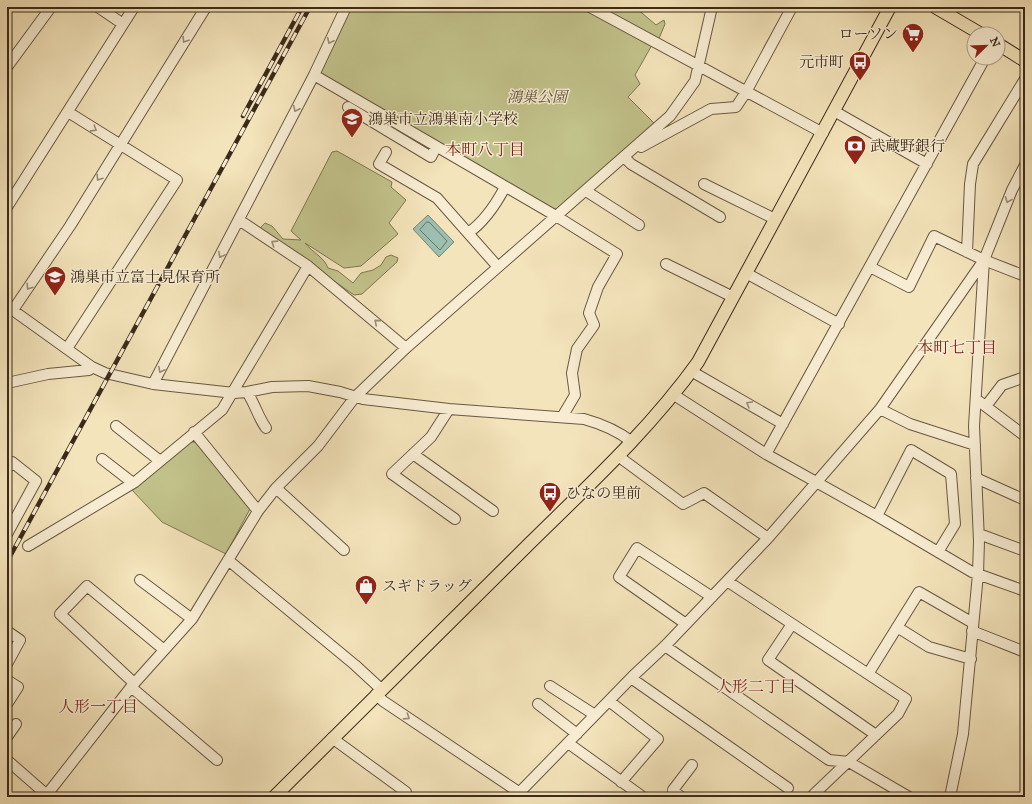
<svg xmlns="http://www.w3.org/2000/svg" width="1032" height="804" font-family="'IM FELL Great Primer','Noto Serif JP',serif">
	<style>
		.green { fill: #c2c28b; stroke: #7e7652 }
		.water { fill: #9cbfb0; stroke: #758374 }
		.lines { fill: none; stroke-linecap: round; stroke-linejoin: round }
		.shore { stroke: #6c7465; stroke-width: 1 }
		.minor-casing { stroke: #695842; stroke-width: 12 }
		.major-casing { stroke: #3b2a1a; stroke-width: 14 }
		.minor { stroke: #f8edd3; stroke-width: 10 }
		.major { stroke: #f4e4bb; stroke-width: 12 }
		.rail-casing { stroke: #3b2a1a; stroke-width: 4.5 }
		.rail { stroke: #f8edd3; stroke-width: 3; stroke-dasharray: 9; stroke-linecap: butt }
		.oneway { stroke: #9a8c76 }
		.labels { text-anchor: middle; stroke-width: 3; stroke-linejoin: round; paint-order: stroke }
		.poi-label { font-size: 15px; fill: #3b2a1a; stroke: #f8edd3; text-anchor: start }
		.park-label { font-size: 15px; font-style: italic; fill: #5d5036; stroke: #f8edd3 }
		.neighbourhood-label { font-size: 16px; fill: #7a1f14; stroke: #f8edd3 }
	</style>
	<rect width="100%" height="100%" fill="#f4e4bb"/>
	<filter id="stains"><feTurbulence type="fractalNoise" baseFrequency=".005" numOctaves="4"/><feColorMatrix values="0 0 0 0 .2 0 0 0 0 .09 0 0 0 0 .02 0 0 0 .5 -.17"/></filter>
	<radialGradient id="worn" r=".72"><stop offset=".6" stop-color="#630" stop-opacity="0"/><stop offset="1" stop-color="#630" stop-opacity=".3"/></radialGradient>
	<path class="green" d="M347,7H585L652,45L635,75L640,84L628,97L654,123L627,149L558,210L545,206L316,74Z
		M598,7H635L656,25L664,20L665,24L658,41Z
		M337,151L392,182L391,187L406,200L389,223L398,234L361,266L344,268L305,243C313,253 324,257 328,268L338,271L353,283L361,273L373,270L381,265L386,257L391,255L398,258L397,262L362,294L354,295L259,229L265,223L272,226L283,239L301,240L291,231L332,152Z
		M190,442H195L227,479L250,509L226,554L162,522L132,490Z"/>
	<path class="water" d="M428,215L454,242L439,257L413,229Z"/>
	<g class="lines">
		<path class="shore" d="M427,222H429L447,241L440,250L420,230Z"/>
		<g class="minor-casing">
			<path id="minor" d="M98,7L123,24
				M590,7L823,133
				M7,67L51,7
				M314,75L556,216L617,254L598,287L589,313L594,325L577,349L572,373L575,395L562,417
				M348,107L431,157L436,147
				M834,111L927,164
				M641,147L711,109L736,107L746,92L792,7
				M386,152L379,164L437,198L498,267
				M624,157L631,164L720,217
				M704,184L775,219
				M586,191L639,225
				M7,207L134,7
				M239,220L308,266L406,348
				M468,233C484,222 496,204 505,187
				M967,252L970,184L973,164L1025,79
				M666,264L733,297
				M870,267L909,287L934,236L984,260L1025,276
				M746,273L839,324
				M7,306L92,367L105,373L153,384L234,393L247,392L272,387L308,386L340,392L363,399L449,409L584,419C602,424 617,430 632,442
				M13,310L70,226L206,7
				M68,347L177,180L68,112
				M691,371L783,424
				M7,383L48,374L89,370L92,367
				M153,384L314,75L346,7
				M247,392C255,404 258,417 266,428
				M674,395L766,454L877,516L972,572L1025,591
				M976,399L1025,436
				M986,406L1002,385L1025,377
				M449,409L431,437L392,474L455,519
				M880,409L910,424L975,445
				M116,426L160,461
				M194,432L258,511
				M413,454L493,511
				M766,454L985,58
				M618,456L683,504L704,493L768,538
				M102,459L133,483
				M7,468L12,462L36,481L7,534
				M976,478L1025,500
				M276,488L344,550
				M877,516L911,450L951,474L955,524L938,552
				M979,534L1025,551
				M28,546L135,482L222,410L308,266
				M228,560L355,665L381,689
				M140,580L192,619
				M727,581L906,699L898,714L811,797
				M686,624L619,577L637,548L712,597
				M792,624L768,660L876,735
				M897,627L929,647L971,659
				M7,631L20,640L7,664
				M972,631L1025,652
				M665,646L829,760L849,762L909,797
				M868,674L919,592L973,623
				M631,678L788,788
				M7,680L18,687L7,704
				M134,683L60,614L87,586L163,649
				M550,686L595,715
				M131,687L217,760
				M376,694L383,701L526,797
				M609,701L658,739L621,782
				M538,704L577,734
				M7,737L16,724
				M332,738L406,792
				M568,743L643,797
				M7,760L47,795
				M45,797L131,687L192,619L258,511L276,488L318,446L355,397L406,348L670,116L695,81L712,7
				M515,797L633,676L665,646L768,538L880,409L984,260L1012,190L1025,165
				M681,797L673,790L692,765
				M950,797L963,734L978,574L979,541L974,426L984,260"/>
		</g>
		<g class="major-casing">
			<path id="major" d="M935,7L981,34
				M998,44L1025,61
				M274,797C359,712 445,628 530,543C589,485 650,429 698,362L890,7"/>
		</g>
		<use href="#minor" class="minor"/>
		<use href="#major" class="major"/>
		<g class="rail-casing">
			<path id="rail" d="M243,116L302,7
				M7,562L310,7"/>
		</g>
		<use href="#rail" class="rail"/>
	</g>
	<defs><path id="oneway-chevron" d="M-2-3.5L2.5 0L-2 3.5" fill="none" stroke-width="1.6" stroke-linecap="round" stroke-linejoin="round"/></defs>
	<g class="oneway">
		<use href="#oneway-chevron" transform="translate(185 40) rotate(122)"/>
		<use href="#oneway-chevron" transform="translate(330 41) rotate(115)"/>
		<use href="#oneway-chevron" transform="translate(296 109) rotate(117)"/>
		<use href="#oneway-chevron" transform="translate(94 129) rotate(32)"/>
		<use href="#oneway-chevron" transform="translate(99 178) rotate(123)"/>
		<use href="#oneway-chevron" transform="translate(1008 200) rotate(112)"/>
		<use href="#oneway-chevron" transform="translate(274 243) rotate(-147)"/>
		<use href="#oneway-chevron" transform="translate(221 255) rotate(118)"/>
		<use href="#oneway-chevron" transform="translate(29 287) rotate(124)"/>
		<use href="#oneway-chevron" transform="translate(377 322) rotate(-139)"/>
		<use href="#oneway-chevron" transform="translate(161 370) rotate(117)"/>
		<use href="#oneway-chevron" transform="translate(749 404) rotate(-150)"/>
		<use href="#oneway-chevron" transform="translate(407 717) rotate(33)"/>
	</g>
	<defs>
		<g id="supermarket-pin" transform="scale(1.15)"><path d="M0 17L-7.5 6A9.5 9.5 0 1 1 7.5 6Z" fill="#8f2418" stroke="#f8edd3"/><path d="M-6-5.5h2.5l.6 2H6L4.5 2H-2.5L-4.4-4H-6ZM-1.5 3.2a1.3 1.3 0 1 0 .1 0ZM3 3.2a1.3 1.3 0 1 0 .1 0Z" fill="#fff"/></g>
		<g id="bus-pin" transform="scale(1.15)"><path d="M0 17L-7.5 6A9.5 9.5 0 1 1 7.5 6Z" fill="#8f2418" stroke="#f8edd3"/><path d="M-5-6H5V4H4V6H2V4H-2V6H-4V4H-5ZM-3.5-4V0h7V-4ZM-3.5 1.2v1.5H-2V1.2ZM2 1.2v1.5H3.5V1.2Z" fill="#fff"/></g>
		<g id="school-pin" transform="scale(1.15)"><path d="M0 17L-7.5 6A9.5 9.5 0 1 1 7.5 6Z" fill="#8f2418" stroke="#f8edd3"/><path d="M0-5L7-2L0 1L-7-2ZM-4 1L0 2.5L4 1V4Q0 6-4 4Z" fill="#fff"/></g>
		<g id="bank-pin" transform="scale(1.15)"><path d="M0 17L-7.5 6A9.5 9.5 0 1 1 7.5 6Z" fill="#8f2418" stroke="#f8edd3"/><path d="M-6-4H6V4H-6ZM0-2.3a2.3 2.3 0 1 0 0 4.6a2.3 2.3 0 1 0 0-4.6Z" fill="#fff"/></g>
		<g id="shop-pin" transform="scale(1.15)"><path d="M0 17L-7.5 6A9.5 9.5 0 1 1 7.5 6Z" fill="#8f2418" stroke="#f8edd3"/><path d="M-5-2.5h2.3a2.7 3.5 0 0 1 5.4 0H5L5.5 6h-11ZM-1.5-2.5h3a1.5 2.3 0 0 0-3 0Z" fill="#fff"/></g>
	</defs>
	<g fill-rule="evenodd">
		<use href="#supermarket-pin" x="913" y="34"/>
		<use href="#bus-pin" x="860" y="62"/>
		<use href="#school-pin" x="352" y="119"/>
		<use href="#bank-pin" x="855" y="146"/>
		<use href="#school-pin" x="55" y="277"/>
		<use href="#bus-pin" x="550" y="493"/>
		<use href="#shop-pin" x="366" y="586"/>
	</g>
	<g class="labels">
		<g class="poi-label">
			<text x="898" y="39" text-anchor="end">ローソン</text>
			<text x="844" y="67" text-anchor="end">元市町</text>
			<text x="368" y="124">鴻巣市立鴻巣南小学校</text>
			<text x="870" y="151">武蔵野銀行</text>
			<text x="70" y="282">鴻巣市立富士見保育所</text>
			<text x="566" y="498">ひなの里前</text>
			<text x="382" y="591">スギドラッグ</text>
		</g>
		<g class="park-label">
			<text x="537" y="102">鴻巣公園</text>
		</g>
		<g class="neighbourhood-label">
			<text x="485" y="155">本町八丁目</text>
			<text x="957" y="353">本町七丁目</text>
			<text x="756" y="692">人形二丁目</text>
			<text x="98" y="712">人形一丁目</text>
		</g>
	</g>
	<rect width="1032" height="804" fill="none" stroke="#f4e4bb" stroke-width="24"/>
	<rect x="8" y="8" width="1016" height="788" fill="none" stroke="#3b2a1a" stroke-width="2"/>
	<rect x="12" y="12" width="1008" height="780" fill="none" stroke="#3b2a1a"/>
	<g transform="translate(986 46) rotate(67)"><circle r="19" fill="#f8edd3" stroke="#ac9f89"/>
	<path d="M0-3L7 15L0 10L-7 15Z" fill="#8f2418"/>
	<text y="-6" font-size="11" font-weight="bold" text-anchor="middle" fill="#3b2a1a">N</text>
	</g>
	<rect width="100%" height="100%" filter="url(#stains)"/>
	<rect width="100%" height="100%" fill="url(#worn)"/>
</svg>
